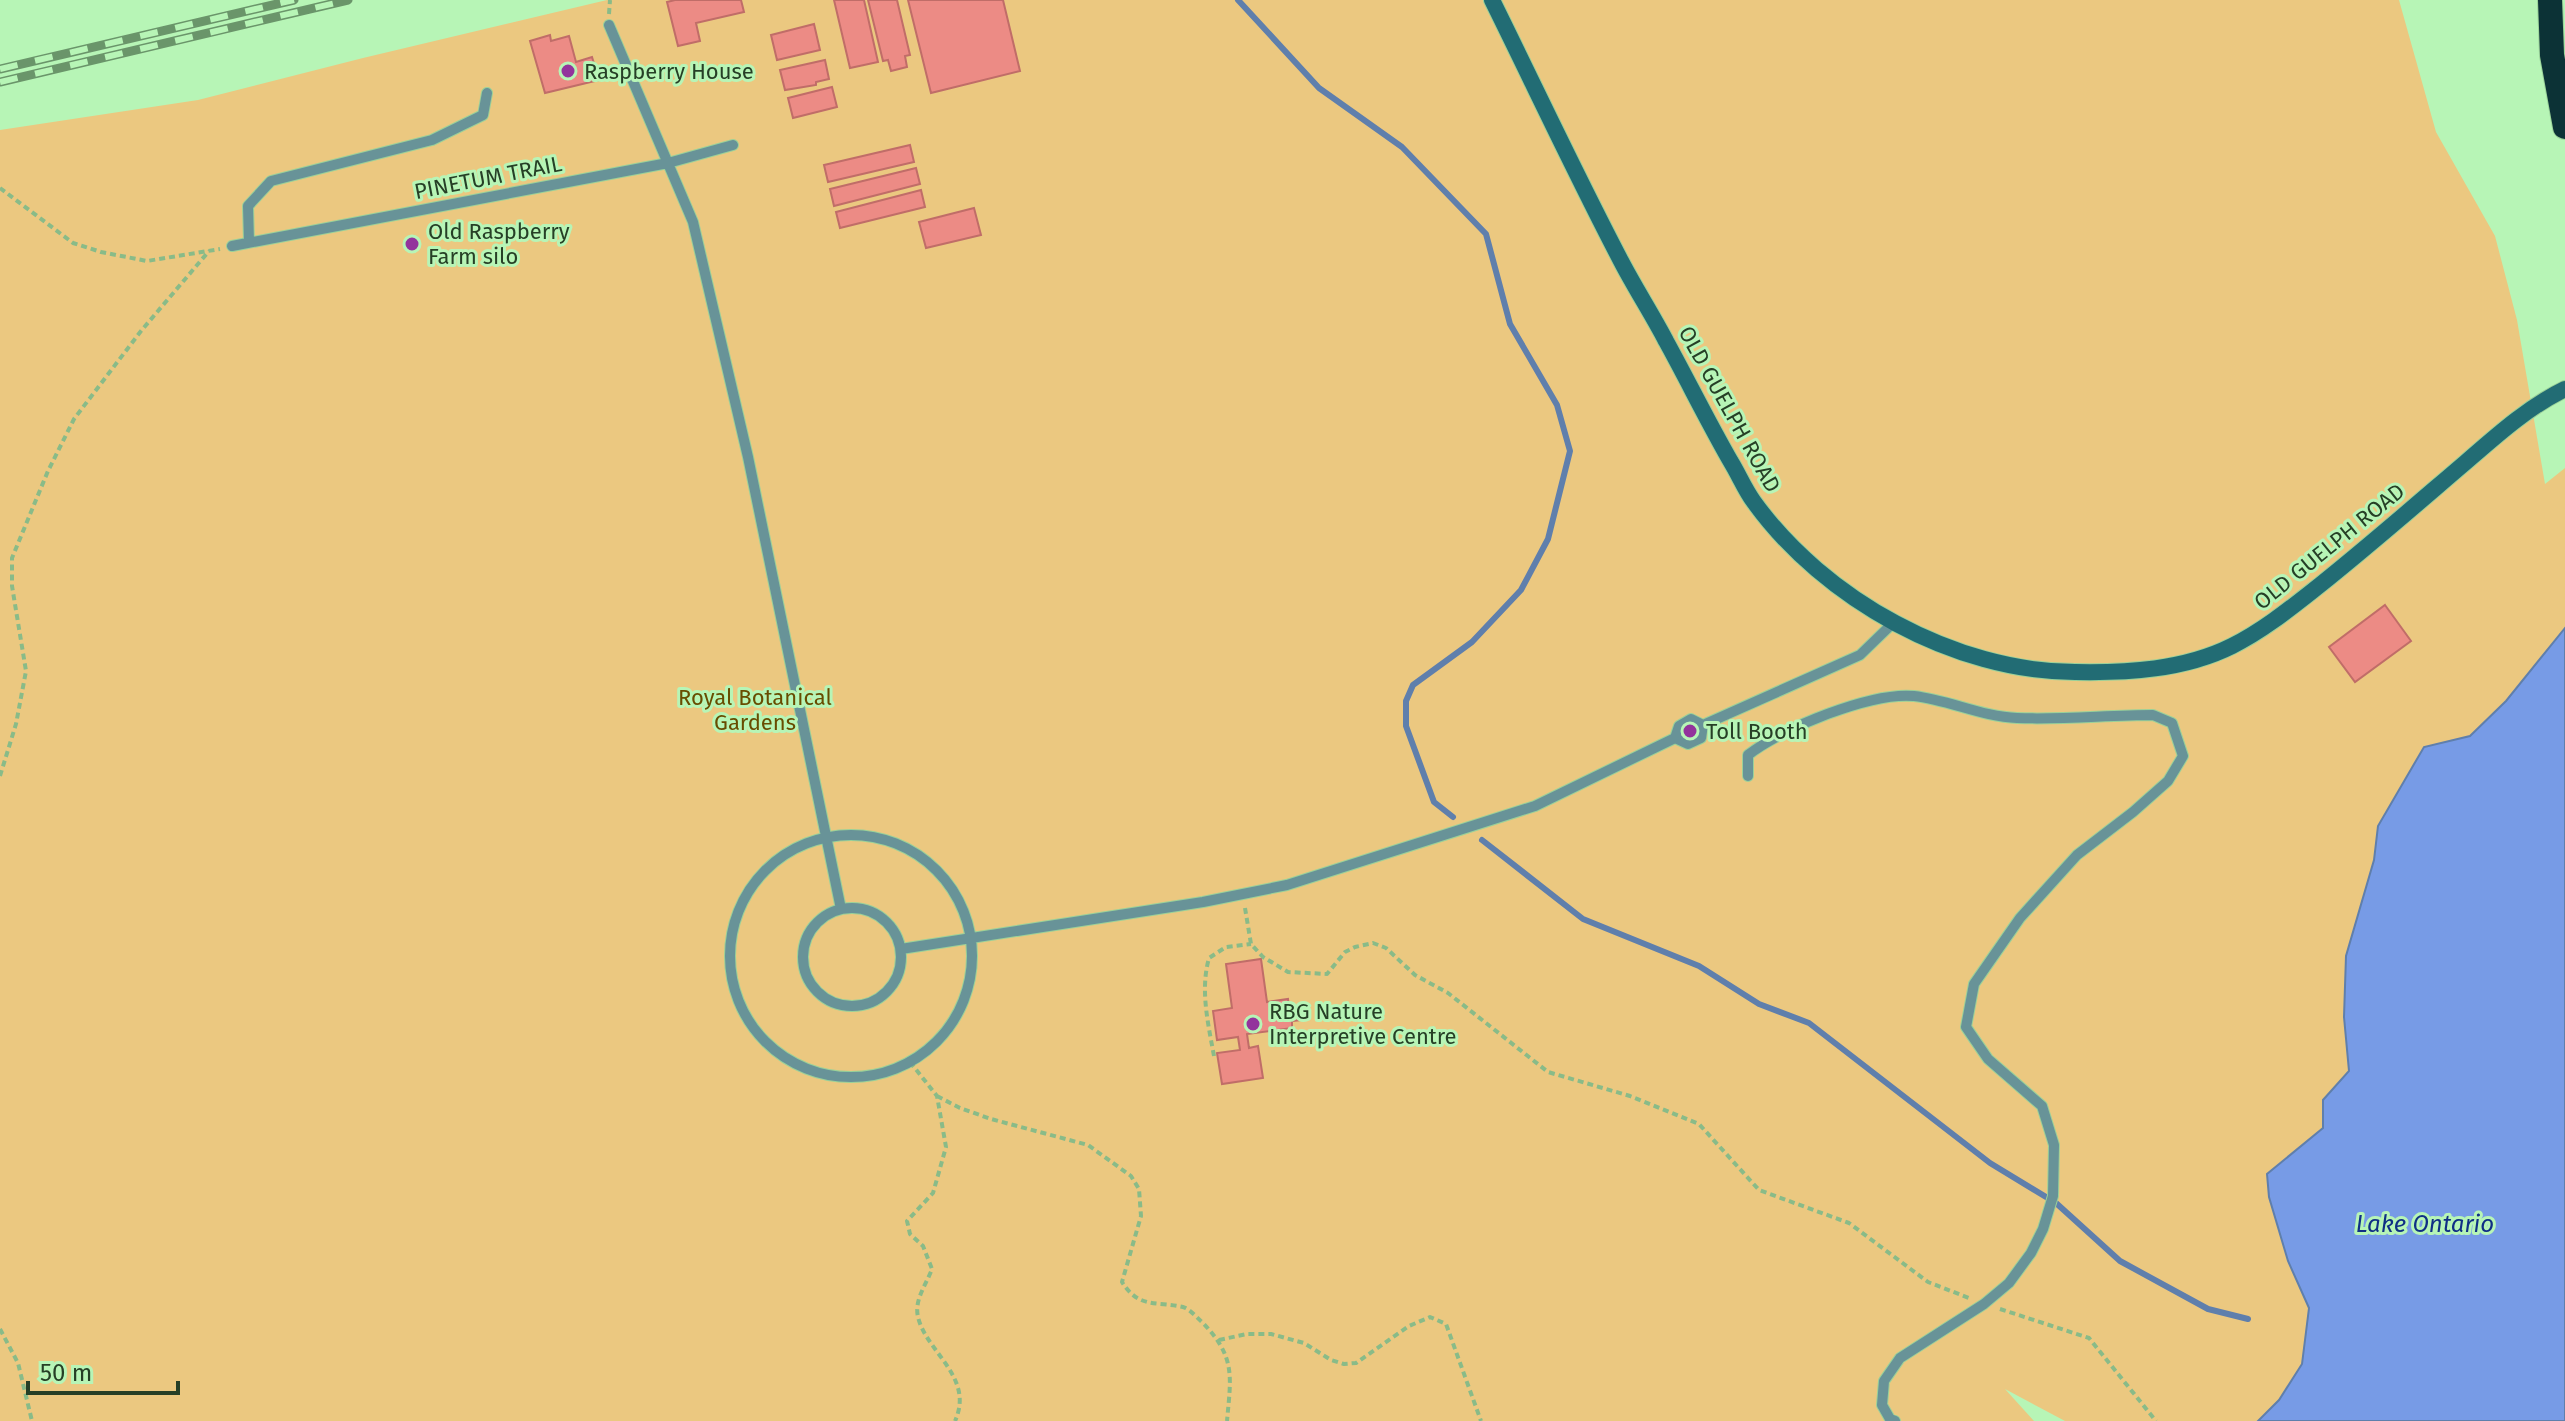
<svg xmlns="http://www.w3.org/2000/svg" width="2565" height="1421" font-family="'Fira Sans',sans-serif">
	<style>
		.green { fill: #ebc880 }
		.water { fill: #779be6; stroke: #5f7fac; stroke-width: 2 }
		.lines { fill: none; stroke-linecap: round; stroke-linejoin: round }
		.stream { stroke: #5f7fac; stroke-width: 6 }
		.building { fill: #ec8b85; stroke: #c06d68; stroke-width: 2 }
		.lane-casing { stroke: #9ad199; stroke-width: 12 }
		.secondary-casing { stroke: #9ad199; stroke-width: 18 }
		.highway-casing { stroke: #9ad199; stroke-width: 26 }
		.path { stroke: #89bb88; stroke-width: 4; stroke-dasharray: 6 4; stroke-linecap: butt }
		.lane { stroke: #689398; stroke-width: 10 }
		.secondary { stroke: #226c74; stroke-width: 16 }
		.highway { stroke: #0c3236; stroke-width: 24 }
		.rail-casing { stroke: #6a956a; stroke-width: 9 }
		.rail { stroke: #b7f5b6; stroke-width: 6; stroke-dasharray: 18; stroke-linecap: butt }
		.poi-dot { fill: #93339c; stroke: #b7f5b6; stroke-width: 3 }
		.labels { text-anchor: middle; stroke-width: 6; stroke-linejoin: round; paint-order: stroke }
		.poi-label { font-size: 22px; fill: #263f26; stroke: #b7f5b6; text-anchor: start }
		.street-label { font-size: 22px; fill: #263f26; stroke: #b7f5b6 }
		.park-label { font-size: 22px; fill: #684c00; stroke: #b7f5b6 }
		.water-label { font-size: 24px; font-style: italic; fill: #0f2f85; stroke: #b7f5b6 }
	</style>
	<rect width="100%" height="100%" fill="#b7f5b6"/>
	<path class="green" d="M607,0H2399L2436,132L2495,236L2517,320L2545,484L2565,468V628L2506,701L2470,736L2424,747L2378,826L2374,860L2346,956L2344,1017L2349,1071L2323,1100V1128L2267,1174L2269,1197L2288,1261L2309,1308L2302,1364L2279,1400L2258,1421H2065L2005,1389L2034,1421H0V130L198,100L363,58Z"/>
	<path class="water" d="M2565,628V1421H2258L2279,1400L2302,1364L2309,1308L2288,1261L2269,1197L2267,1174L2323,1128V1100L2349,1071L2344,1017L2346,956L2374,860L2378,826L2424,747L2470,736L2506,701Z"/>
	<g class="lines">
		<path class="stream" d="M1238,0L1319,88L1402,147L1486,234L1510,324L1557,405L1570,451L1548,539L1521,590L1472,642L1413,685L1406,701V726L1434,802L1453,817
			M1482,840L1583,919L1699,966L1759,1004L1809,1023L1990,1163L2056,1203L2120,1261L2208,1309L2248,1319"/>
	</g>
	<path class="building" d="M675,0H741L744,12L696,23L700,41L678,46L667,2Z
		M834,0H864L878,62L850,68Z
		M868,0H897L910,55L905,56L907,67L891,71L888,60L883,61Z
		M908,0H1003L1020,71L931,93Z
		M814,24L820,50L777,60L771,35Z
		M550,35L551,41L569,36L576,62L592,57L599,80L545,93L530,41Z
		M825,60L829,79L816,82V85L785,90L780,70Z
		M832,87L837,107L793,118L788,98Z
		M910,145L914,162L828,182L824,165Z
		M916,168L920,184L834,206L830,189Z
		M921,190L925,207L840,228L836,212Z
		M974,208L981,235L926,248L919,222Z
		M2385,605L2411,641L2355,682L2329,647Z
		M1261,959L1267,1002L1288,999L1289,1007L1299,1005L1301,1020L1292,1021V1028L1247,1034L1249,1048L1258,1046L1263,1078L1222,1084L1217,1053L1240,1050L1238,1037L1217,1040L1213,1011L1232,1008L1226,964Z"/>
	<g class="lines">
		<g class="lane-casing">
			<path id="lane" d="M609,25L693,222L748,457L841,909
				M249,242L248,206L271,181L432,140L483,115L487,93
				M232,246L668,163L733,145
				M1675,738L1688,744L1701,738L1703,725
				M1748,776V755C1782,728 1871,692 1914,696C1949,700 1983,717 2017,718C2062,720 2108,715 2153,715L2172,723L2183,756L2168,781L2133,812L2077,855L2020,918L1974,984L1966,1027L1988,1059L2042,1106L2054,1145L2053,1196L2043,1229L2031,1253L2009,1283L1984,1304L1900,1358L1884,1381L1882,1405L1890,1419L1895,1421
				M730 956a121 121 0 1 1 242 0a121 121 0 1 1-242 0Z
				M803 957a49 49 0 1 1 98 0a49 49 0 1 1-98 0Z
				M901,949L1203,902L1287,885L1535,806L1675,738L1679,726L1691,719L1703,725L1860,655L1893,623"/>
		</g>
		<g class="secondary-casing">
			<path id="secondary" d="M1492,0C1535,87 1576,175 1621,261C1635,288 1652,314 1666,341C1688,381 1708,422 1731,462C1739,475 1745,490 1754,502C1824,599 1955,672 2075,672C2127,673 2184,670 2232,646C2264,630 2292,607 2320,585C2370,545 2418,503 2466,462C2497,435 2528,407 2565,389"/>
		</g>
		<g class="highway-casing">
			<path id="highway" d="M2550,0L2552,55L2565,127"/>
		</g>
		<path class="path" d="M609,14L610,0
			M0,188L73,243L101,252L147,261L220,249
			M0,776L16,724L26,671L12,586V558L48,471L74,419L141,331L209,251
			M1245,908L1251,944L1263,957L1288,972L1327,974L1345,952L1355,947L1373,943L1386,948L1415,975L1448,993L1548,1072L1630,1096L1699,1124L1759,1190L1849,1223L1928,1282L1969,1298
			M1214,1056C1208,1023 1200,990 1209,958L1226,947L1251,944
			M910,1062L937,1096L946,1147L933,1193L907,1221L910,1234L923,1246L932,1269C926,1285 914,1300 918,1317C926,1352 975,1377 955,1421
			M937,1096L960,1108L991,1119L1088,1145L1131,1176L1139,1189L1141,1216L1122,1282C1139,1309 1156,1301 1183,1307C1190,1309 1196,1317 1202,1322C1236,1357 1231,1376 1227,1421
			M2000,1309L2089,1338L2156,1421
			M0,1329L18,1363L32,1421
			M1219,1340L1247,1334H1271L1304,1343L1331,1360L1344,1364L1356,1363L1409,1326L1430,1317L1446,1324L1481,1421"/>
		<use href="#lane" class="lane"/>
		<use href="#secondary" class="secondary"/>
		<use href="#highway" class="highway"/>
		<g class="rail-casing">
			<path id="rail" d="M0,69L294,0
				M0,82L348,0"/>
		</g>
		<use href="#rail" class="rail"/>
	</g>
	<g class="poi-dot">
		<circle cx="568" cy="71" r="8"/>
		<circle cx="412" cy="244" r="8"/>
		<circle cx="1690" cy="731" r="8"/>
		<circle cx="1253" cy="1024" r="8"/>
	</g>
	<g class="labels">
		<g class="poi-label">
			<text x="584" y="79">Raspberry House</text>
			<text x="428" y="239">Old Raspberry<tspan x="428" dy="25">Farm silo</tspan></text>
			<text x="1706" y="739">Toll Booth</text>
			<text x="1269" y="1019">RBG Nature<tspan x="1269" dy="25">Interpretive Centre</tspan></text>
		</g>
		<g class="street-label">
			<text transform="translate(488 177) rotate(-11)" y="8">PINETUM TRAIL</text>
			<text transform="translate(1730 409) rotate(61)" y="8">OLD GUELPH ROAD</text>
			<text transform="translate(2329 546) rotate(-39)" y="8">OLD GUELPH ROAD</text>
		</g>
		<g class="park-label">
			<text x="755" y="705">Royal Botanical<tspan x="755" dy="25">Gardens</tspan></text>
		</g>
		<g class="water-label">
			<text x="2425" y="1232">Lake Ontario</text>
		</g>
	</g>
	<path d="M28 1381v12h150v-12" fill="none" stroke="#263f26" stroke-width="4"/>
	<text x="40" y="1381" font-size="24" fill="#263f26" stroke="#b7f5b6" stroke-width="6" paint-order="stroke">50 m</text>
</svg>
